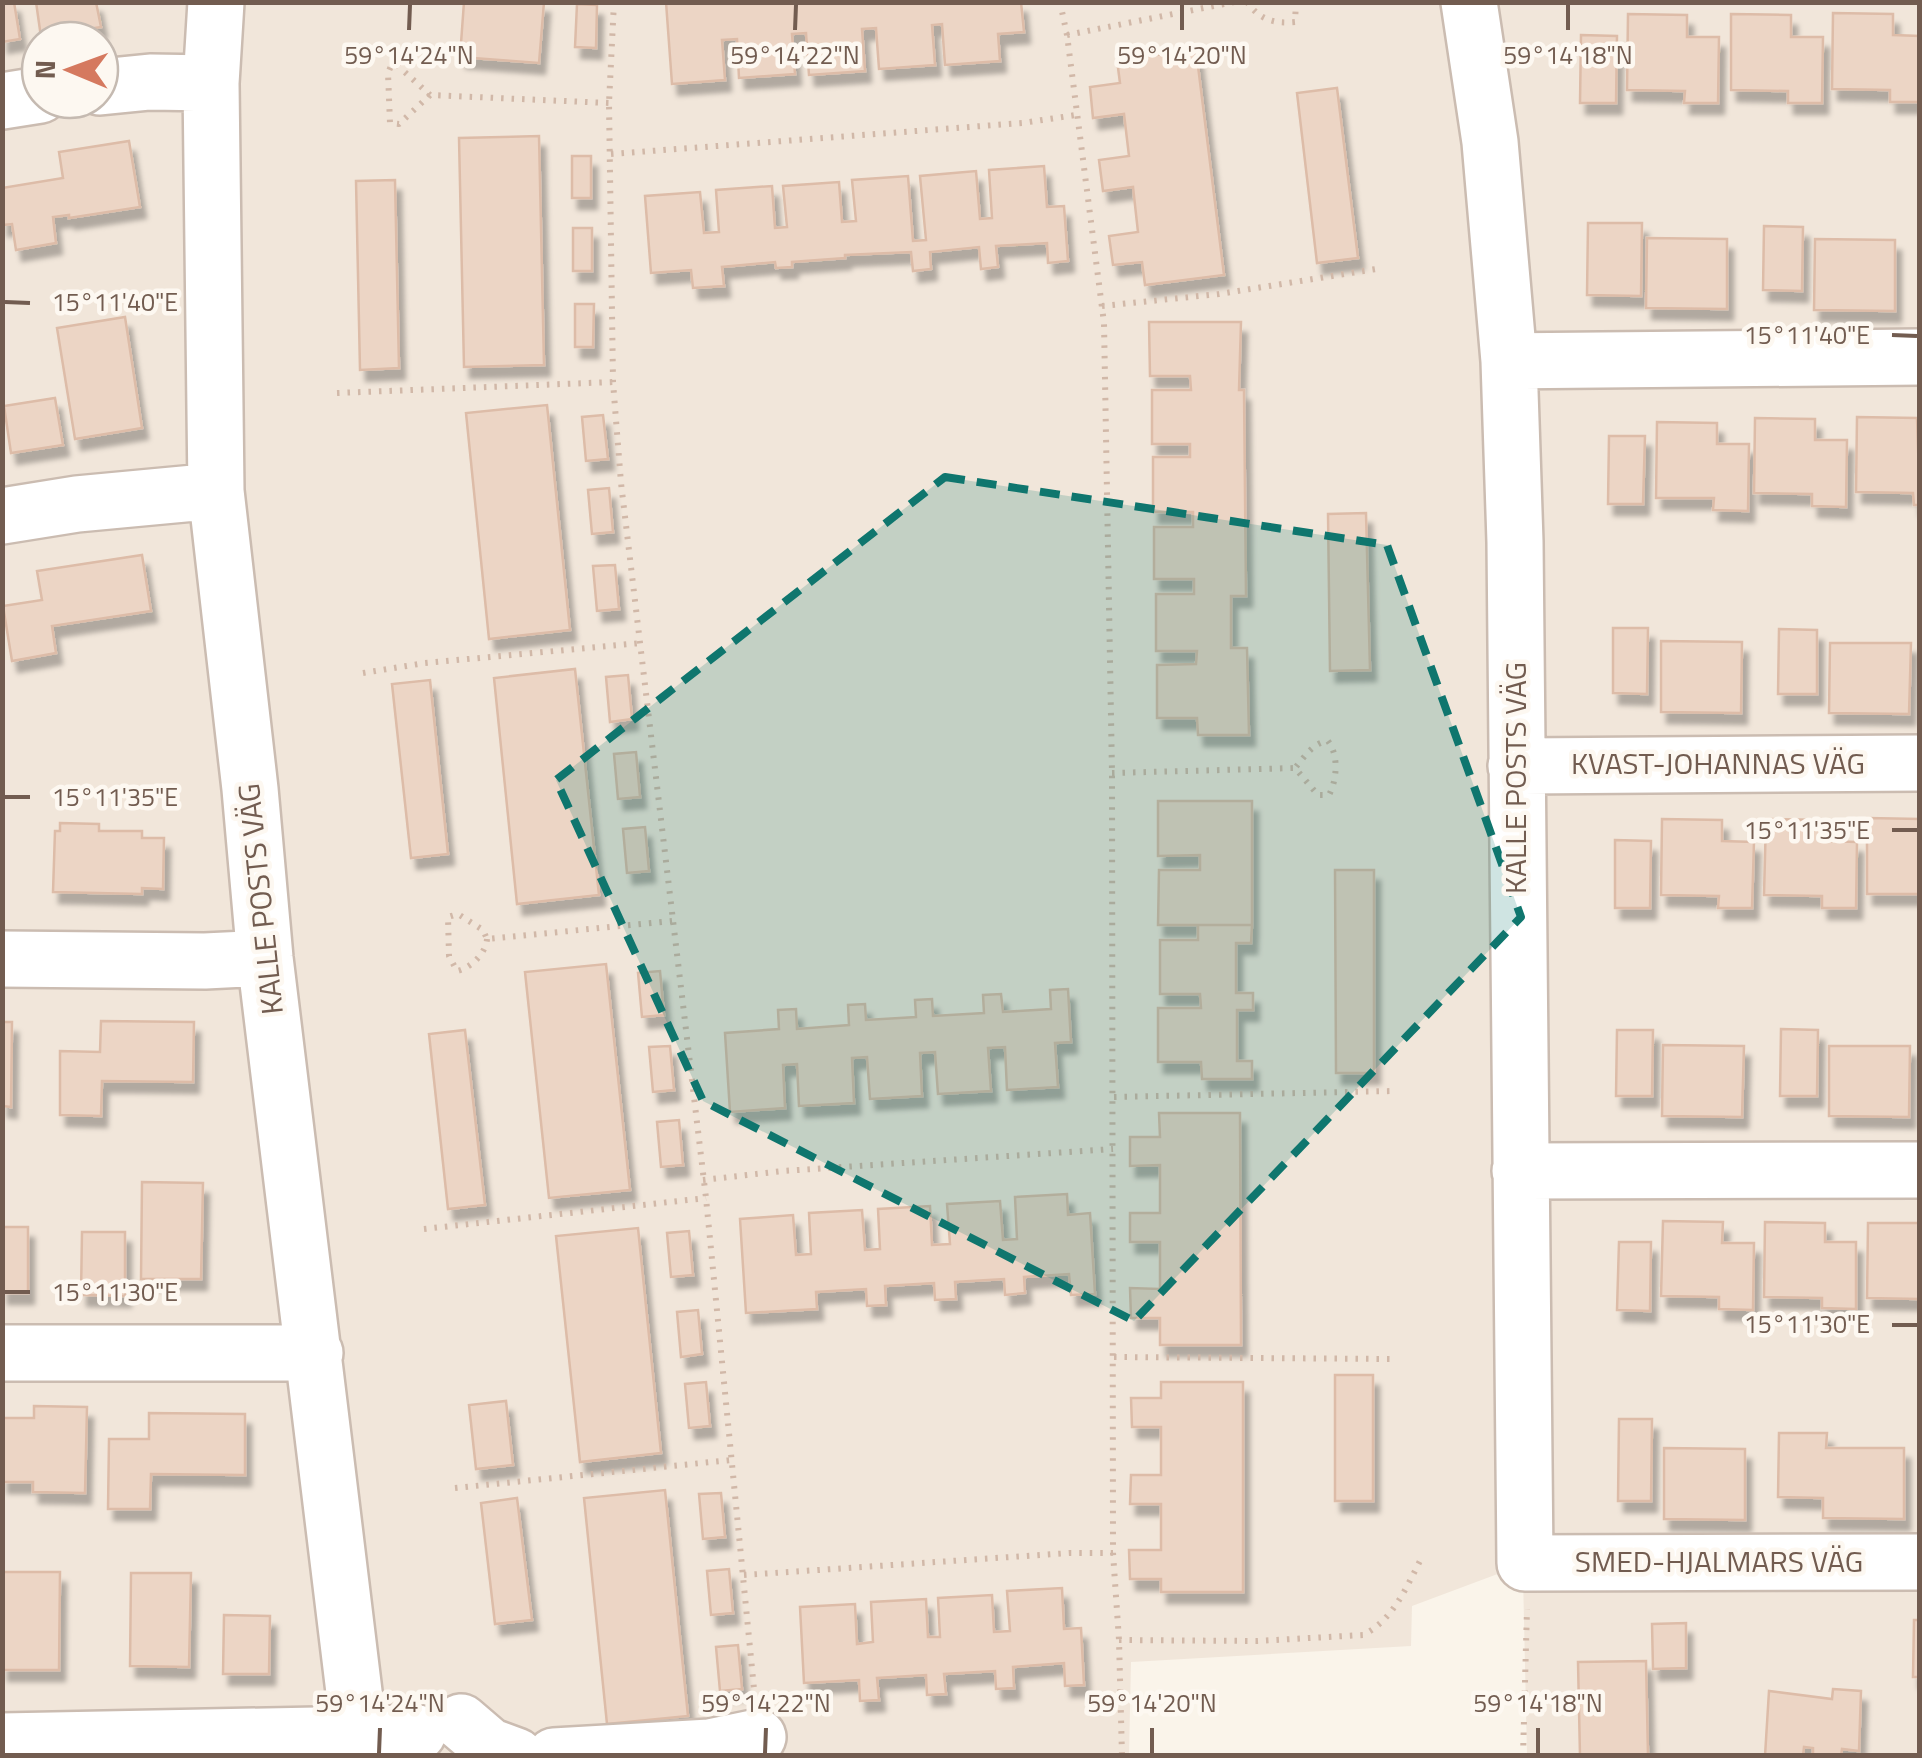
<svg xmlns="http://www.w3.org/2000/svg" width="1922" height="1758" font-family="'Titillium Web',sans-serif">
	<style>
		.residential { fill: #f1e6da; fill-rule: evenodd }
		.building { fill: #ecd5c5; stroke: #ddbca8; stroke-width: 2.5; filter: url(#shadow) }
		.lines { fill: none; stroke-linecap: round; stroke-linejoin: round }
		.minor-casing { stroke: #cbbcb1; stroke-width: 60 }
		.path { stroke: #d1b8a8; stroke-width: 6; stroke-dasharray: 2.5 8; stroke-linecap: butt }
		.minor { stroke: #fff; stroke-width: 55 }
		.marked { fill: #0f766e; fill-opacity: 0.2; stroke: #0f766e; stroke-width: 8; stroke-dasharray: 20 12; stroke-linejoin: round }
		.ticks { fill: none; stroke: #725c50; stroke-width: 4 }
		.labels { text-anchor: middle; stroke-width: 9; stroke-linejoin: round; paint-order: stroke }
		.street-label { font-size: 30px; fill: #725c50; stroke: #fdf8f1 }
		.ticks-label { font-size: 25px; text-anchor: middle; fill: #725c50; stroke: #fdf8f1; stroke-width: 9; stroke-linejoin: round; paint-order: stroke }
	</style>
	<defs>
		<filter id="shadow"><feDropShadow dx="6" dy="11" stdDeviation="2.5" flood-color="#0004"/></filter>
	</defs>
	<rect width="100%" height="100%" fill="#faf4ea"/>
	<path class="residential" d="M3,3H1919V1755H1527L1523,1576L1519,1566L1412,1606L1411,1646L1131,1662L1129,1755L3,1756ZM40,40H100V100H40Z"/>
	<path class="building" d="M2,2H14L20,39L2,42Z
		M36,2H96L101,27L41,37Z
		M464,2H544L539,63L460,57Z
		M666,2H1021L1024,32L998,34L1000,61L945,65L942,24L932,25L935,65L879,69L876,28L862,29L865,71L809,75L806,33L792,34L795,74L739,78L737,39L722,40L725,80L672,84Z
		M577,4L597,5L596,48L575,47Z
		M1833,13L1893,14V35L1920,36V102H1890V90L1832,89Z
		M1628,14L1687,15V37H1719L1718,103H1684L1685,91L1627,90Z
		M1731,14L1791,15V37H1823L1822,103H1788V91L1731,90Z
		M1581,35L1617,36L1616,103H1580Z
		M1196,50L1224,275L1145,285L1142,262L1113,265L1109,236L1138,232L1133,187L1103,191L1099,160L1129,156L1124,114L1093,118L1090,87L1120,83L1117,60Z
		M1337,88L1358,258L1317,263L1297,93Z
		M539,136L544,365L464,367L459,138Z
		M129,141L140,207L69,218V215L53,217L56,243L16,250L12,224L2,225V188L63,178L59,152Z
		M572,156H591V198H572Z
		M1044,166L1047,207L1064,206L1068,261L1048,263L1047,243L996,246L998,267L981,269L979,247L930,252L931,269L913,271L911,252L845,255V258L792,262V267L776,268L775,262L722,267L724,286L693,288L691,270L651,273L645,196L700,192L704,233L719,232L716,190L772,186L775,228L787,227L783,186L839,182L842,222L856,221L852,180L908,176L913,241L926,240L920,176L976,171L980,219L992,218L989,170Z
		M395,180L399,368L360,370L356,181Z
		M1588,223H1642L1641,296L1587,295Z
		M1764,226L1803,227L1802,291L1763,290Z
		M573,228H592V271H573Z
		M1647,238L1727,239V309L1646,308Z
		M1815,239L1895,240V311L1814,310Z
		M575,304H594L593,347H575Z
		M125,317L142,428L75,439L57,328Z
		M1149,322H1241L1239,390H1244L1246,596H1231V648H1247L1249,735H1198L1197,718H1157V665L1196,664L1197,651H1156V594H1194V579H1154V527H1193V512H1153V457H1190V444H1152V390H1191L1190,376H1150Z
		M55,398L63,445L11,453L4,406Z
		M547,405L570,630L489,639L466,413Z
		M603,415L608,459L586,461L582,417Z
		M1857,417L1917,418L1920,505H1914L1913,493L1856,492Z
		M1755,418L1815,419V440H1847L1846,507L1812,506V494L1754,493Z
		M1657,422L1717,423V444H1749L1748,511L1713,510L1714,498H1656Z
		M1609,436H1645L1643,504H1608Z
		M609,488L613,532L592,534L588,490Z
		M1366,513L1370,670L1330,671L1328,514Z
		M142,555L151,611L52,626L56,653L12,661L3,606L42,600L37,571Z
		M615,565L619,609L597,611L593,566Z
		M1613,628H1648L1647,694L1613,693Z
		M1779,629L1817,630V694H1778Z
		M1661,641L1742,642L1741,713L1661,712Z
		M1830,643H1911L1909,714L1829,713Z
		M575,669L599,895L517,904L494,678Z
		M628,675L632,719L610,722L606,677Z
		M430,680L448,854L411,858L392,684Z
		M636,752L640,797L618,799L614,754Z
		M1158,801H1252V925H1158L1159,870H1200V855L1158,856Z
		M1867,818L1920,819V894H1867Z
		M1662,819L1722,820V841L1754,842L1752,908H1718L1719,896L1661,895Z
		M1766,819L1826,820L1825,841L1857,842L1856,908H1822V896L1764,895Z
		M60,823L99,824V831H142V838H164L163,889L142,888V894L53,892L55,831H60Z
		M645,827L649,871L627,873L623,829Z
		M1615,840L1651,841L1650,908H1615Z
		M1335,870H1374V1073H1336Z
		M1198,925H1252L1251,943H1236V993H1253V1010H1237V1061H1252V1079H1202L1201,1062H1158V1008H1201L1200,994H1160V940H1198Z
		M606,964L630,1190L549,1198L525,972Z
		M660,971L664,1015L642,1017L638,973Z
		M1068,989L1071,1042L1055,1043L1058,1087L1007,1090L1005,1047L988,1048L991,1091L938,1094L935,1052L920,1053L922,1096L870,1099L867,1057L852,1058L854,1103L799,1106L797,1064L783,1065L785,1108L730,1112L725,1033L779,1029L778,1010L796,1009L797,1029L849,1025L848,1005L865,1004L866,1020L916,1017L915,1000L932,999L933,1016L984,1013L983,995L1001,994L1003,1012L1051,1009L1050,990Z
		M101,1021L194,1022L193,1082L102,1081L101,1116L60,1115V1051L100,1052Z
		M2,1022H12L11,1107L2,1106Z
		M1781,1029L1818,1030L1817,1096H1780Z
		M465,1030L485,1205L448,1209L429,1034Z
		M1617,1030H1653L1652,1096H1616Z
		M1663,1045L1744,1046L1742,1117L1662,1116Z
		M670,1046L674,1090L653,1092L649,1047Z
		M1829,1046H1910L1909,1117L1829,1116Z
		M1159,1113H1240L1241,1345H1160V1318H1131L1130,1288L1160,1289V1242H1130V1213H1160V1165L1130,1166V1137H1160Z
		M679,1120L683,1165L661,1167L657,1122Z
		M142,1182L203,1183L201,1279H141Z
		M1067,1194L1068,1215L1090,1213L1095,1294L1071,1295L1069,1274L1024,1277L1025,1293L1005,1295L1004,1279L955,1282L956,1299L935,1300L934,1283L885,1286L886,1305L867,1306L866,1289L816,1292L817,1309L746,1313L740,1219L793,1215L796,1255L811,1254L809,1213L862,1210L865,1250L880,1249L878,1209L930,1206L932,1245L950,1244L947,1204L1000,1201L1003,1240L1017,1239L1015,1197Z
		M1663,1221L1723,1222L1722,1243H1754L1753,1310L1719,1309V1297L1661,1296Z
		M1765,1222L1825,1223V1242H1856V1309L1822,1308V1298L1764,1297Z
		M1868,1223H1920V1299L1867,1298Z
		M2,1227H28V1293H2Z
		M638,1228L661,1453L580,1462L556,1236Z
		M689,1231L693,1275L671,1277L667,1233Z
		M82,1232H125V1296L81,1295Z
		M1619,1242H1651L1650,1311L1617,1310Z
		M698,1310L702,1354L681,1357L677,1312Z
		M1335,1375H1373V1501H1335Z
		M706,1382L710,1426L689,1428L685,1384Z
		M1161,1382H1243V1592H1161V1579H1130L1129,1550H1161V1504H1130L1131,1475H1161V1427H1132L1131,1398H1161Z
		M506,1401L513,1465L476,1469L469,1405Z
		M34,1406L87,1407L85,1493L33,1492V1482H2V1418H34Z
		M149,1413L245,1414V1475L151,1474L150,1509H108L109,1439H149Z
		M1619,1419H1652L1651,1501H1618Z
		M1779,1433H1827L1826,1448H1904V1519L1823,1518V1498L1778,1497Z
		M1664,1448L1745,1449V1520L1664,1519Z
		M665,1490L688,1716L607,1724L584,1498Z
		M721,1493L725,1537L703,1539L699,1494Z
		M517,1498L532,1620L495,1624L481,1503Z
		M729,1569L733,1613L711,1615L707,1571Z
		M3,1572H60L59,1670H2Z
		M131,1573H191L189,1667L130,1666Z
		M1062,1588L1064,1629L1081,1628L1084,1685L1065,1686L1064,1663L1013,1667L1014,1688L996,1689L995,1671L944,1674L946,1694L927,1695L926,1675L877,1678L879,1700L860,1701L859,1680L804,1683L800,1607L855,1604L857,1644L873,1642L871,1602L926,1599L928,1637H940L938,1598L992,1595L994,1632L1010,1631L1007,1591Z
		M224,1615L270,1616L269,1674H223Z
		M1914,1620H1920V1677H1913Z
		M1686,1623V1668L1653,1669L1652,1624Z
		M738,1645L742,1689L720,1691L716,1647Z
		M1646,1661L1648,1756H1580L1578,1662Z
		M1833,1689L1861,1691L1859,1751L1842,1749L1841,1756H1821L1813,1755V1748L1804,1747L1803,1756H1765L1769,1691L1832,1699Z"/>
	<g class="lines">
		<g class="minor-casing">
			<path id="minor" d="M216,2L211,83L216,491L250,789L265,958L359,1733
				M1469,2L1490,142L1509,361L1515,542L1525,1563L1920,1562
				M100,87L150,82L211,83
				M2,101L40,95
				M1509,361L1920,357
				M2,516L77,504L216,491
				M1516,766L1920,763
				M2,959L205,961L265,958
				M1520,1171L1920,1170
				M2,1353H315
				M461,1722L489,1746L516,1756
				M2,1741L418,1733
				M554,1756L710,1747L758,1737"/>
		</g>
		<path class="path" d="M614,2L609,103L613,382L621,483L706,1198L754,1689
			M1060,2L1067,35L1104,323L1112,773L1113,1553L1119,1640L1122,1756
			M1247,2C1260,20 1274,24 1295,22L1296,2
			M1067,35L1234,2
			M430,95L399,124L390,123L388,73L391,66L397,65L430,95L609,103
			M611,154L1022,123L1076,115
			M1102,306L1219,294L1376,269
			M337,393L613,382
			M363,673L425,663L641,643
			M1328,741C1339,755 1337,780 1329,795H1318L1295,768C1305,756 1313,743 1328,741Z
			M1112,773L1295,768
			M487,939C486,953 471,968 457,971L449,956L448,917L458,914L483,930L487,939L672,921
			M1114,1097L1393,1091
			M703,1180L783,1171L1113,1149
			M424,1229L706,1198
			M1114,1357L1391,1359
			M455,1488L731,1460
			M744,1575L1070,1553H1113
			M1119,1640L1257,1641L1363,1635C1393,1620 1406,1588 1421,1559
			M1523,1756L1527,1609"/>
		<use href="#minor" class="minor"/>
	</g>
	<path class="marked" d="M945,477L1387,545L1521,917L1134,1321L703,1101L556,780Z"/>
	<path class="ticks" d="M409,30L410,5M795,30L796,5M1182,30V5M1568,30V5M5,302L30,303M1892,335L1917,336M5,797H30M1892,830H1917M5,1292H30M1892,1325H1917M379,1753L380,1728M765,1753L766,1728M1152,1753V1728M1538,1753V1728"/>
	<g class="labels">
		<g class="street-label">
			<text x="1718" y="774">KVAST-JOHANNAS VÄG</text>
			<text transform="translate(1516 778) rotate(-90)" y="10">KALLE POSTS VÄG</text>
			<text transform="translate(261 899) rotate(-96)" y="10">KALLE POSTS VÄG</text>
			<text x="1719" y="1572">SMED-HJALMARS VÄG</text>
		</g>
	</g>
	<g class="ticks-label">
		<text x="409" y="64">59°14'24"N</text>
		<text x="795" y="64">59°14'22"N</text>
		<text x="1182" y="64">59°14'20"N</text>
		<text x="1568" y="64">59°14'18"N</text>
		<text x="115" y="311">15°11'40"E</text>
		<text x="1807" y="344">15°11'40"E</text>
		<text x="115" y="806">15°11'35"E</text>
		<text x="1807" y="839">15°11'35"E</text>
		<text x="115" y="1301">15°11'30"E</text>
		<text x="1807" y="1333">15°11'30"E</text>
		<text x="380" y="1712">59°14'24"N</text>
		<text x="766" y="1712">59°14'22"N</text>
		<text x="1152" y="1712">59°14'20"N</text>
		<text x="1538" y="1712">59°14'18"N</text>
	</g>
	<rect width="1922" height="1758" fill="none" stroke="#725c50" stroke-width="10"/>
	<g transform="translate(70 70) rotate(271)"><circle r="48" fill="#fdf8f1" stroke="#c5bab1" stroke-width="2.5"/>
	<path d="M0-8L18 38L0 25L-18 38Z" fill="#d5795f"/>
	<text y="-15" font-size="28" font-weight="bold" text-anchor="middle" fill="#725c50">N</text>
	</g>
</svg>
